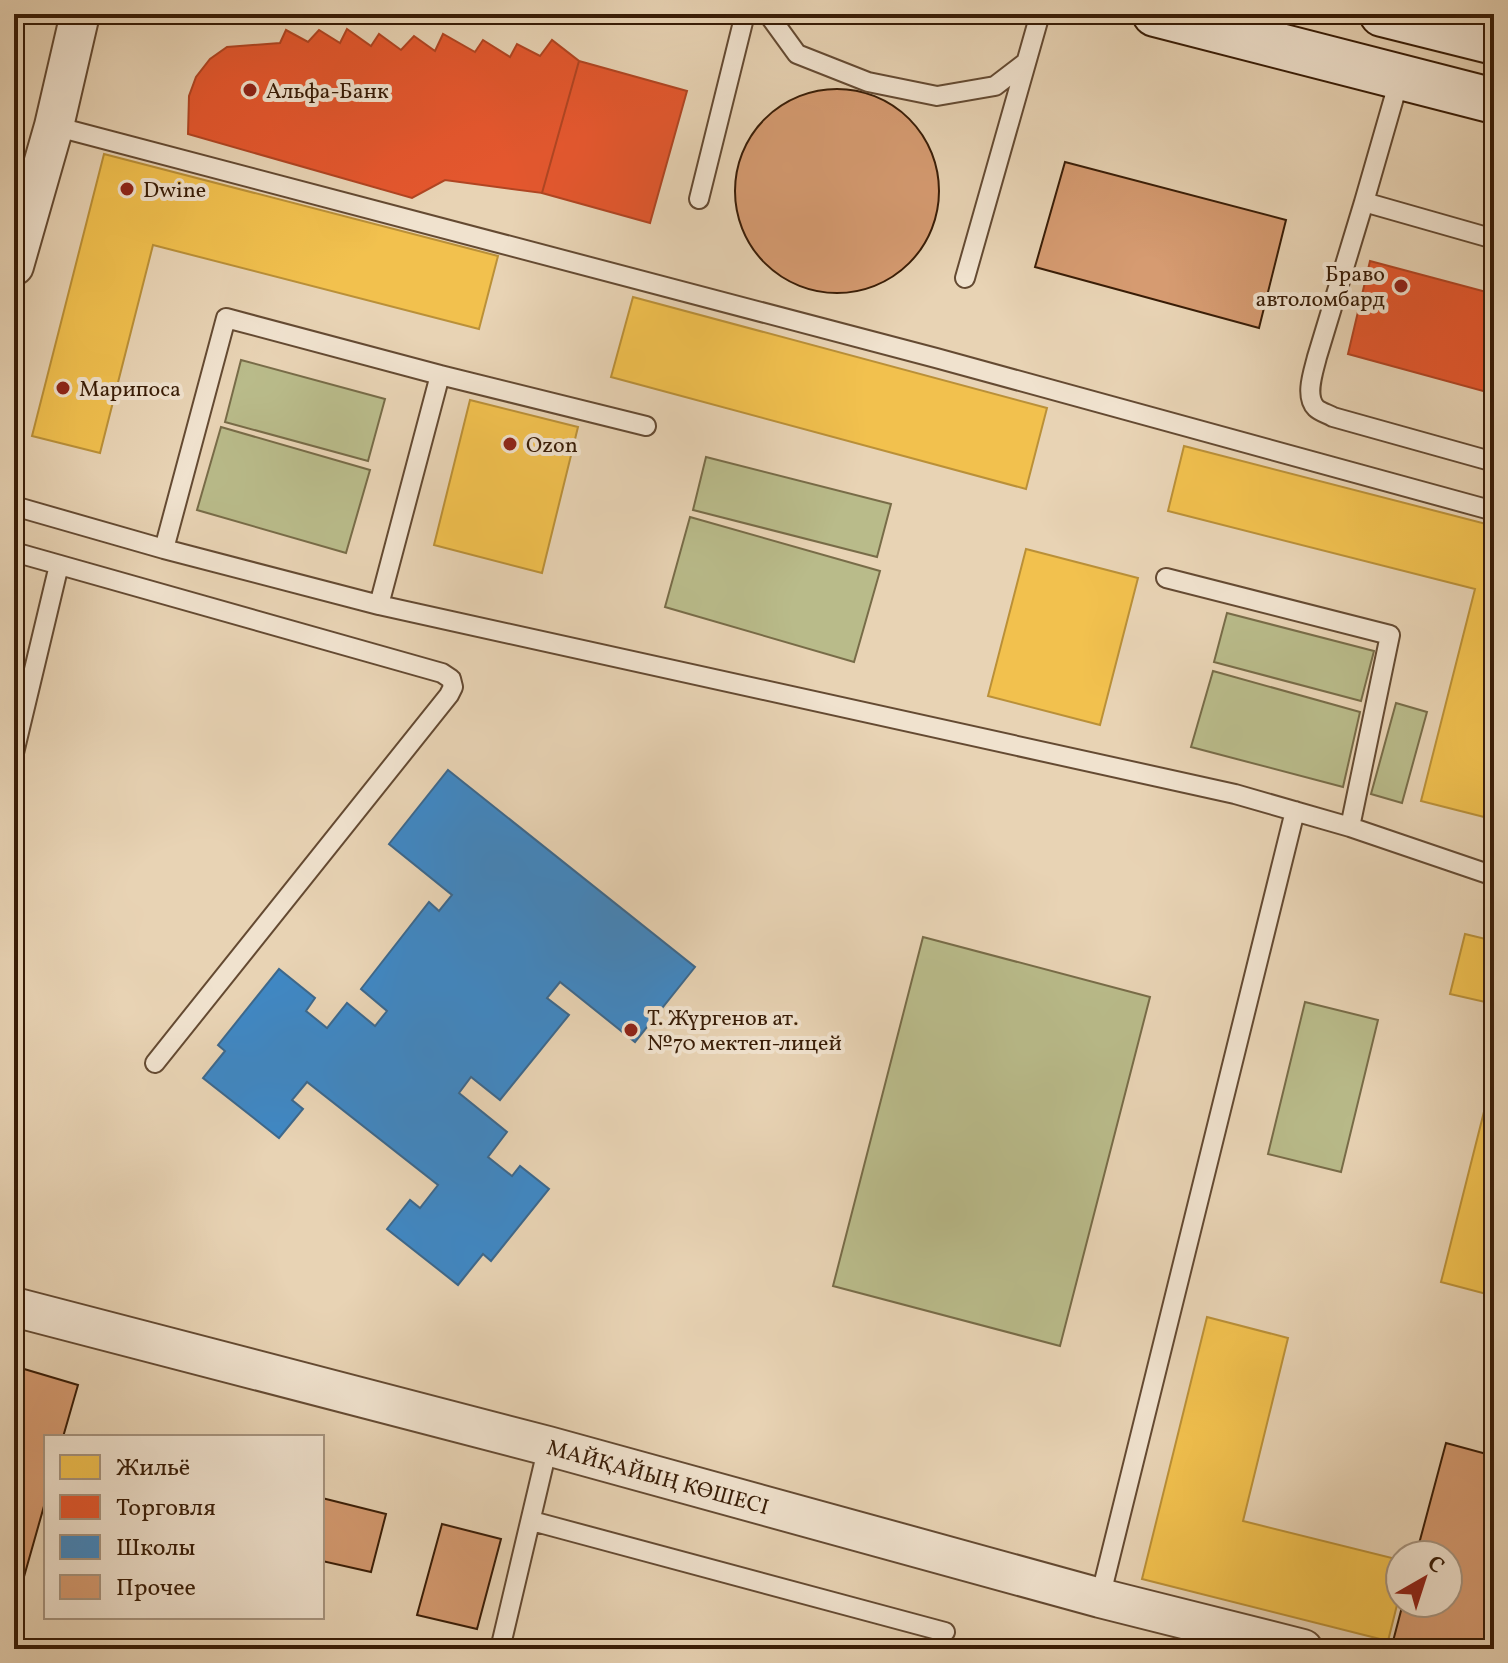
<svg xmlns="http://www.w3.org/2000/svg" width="1508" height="1663" font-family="Vollkorn,serif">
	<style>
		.green { fill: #b9bb8a; stroke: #786c48; stroke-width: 2 }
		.homes { fill: #f2c14e; stroke: #ba9038; stroke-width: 2 }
		.shops { fill: #e4572e; stroke: #b04522; stroke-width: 2 }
		.schools { fill: #3f88c5; stroke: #3d688c; stroke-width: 2 }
		.building { fill: #d69b71; stroke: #381c06; stroke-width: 2 }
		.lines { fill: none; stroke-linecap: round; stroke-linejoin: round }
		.lane-casing { stroke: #644a32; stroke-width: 22 }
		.street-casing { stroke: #644a32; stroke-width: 42 }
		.secondary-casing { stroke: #381c06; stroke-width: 48 }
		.lane { stroke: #f0e2ce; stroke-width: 18 }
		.street { stroke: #f0e2ce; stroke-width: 38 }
		.secondary { stroke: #f0e2ce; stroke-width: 44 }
		.poi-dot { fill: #8f2418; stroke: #f0e2ce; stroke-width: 3 }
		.labels { text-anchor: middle; stroke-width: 8; stroke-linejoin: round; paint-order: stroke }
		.poi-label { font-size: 22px; fill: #381c06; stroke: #f0e2ce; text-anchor: start }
		.street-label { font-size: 22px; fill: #381c06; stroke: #f0e2ce }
	</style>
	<rect width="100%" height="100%" fill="#e8d3b4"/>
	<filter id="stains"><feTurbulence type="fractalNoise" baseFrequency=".0025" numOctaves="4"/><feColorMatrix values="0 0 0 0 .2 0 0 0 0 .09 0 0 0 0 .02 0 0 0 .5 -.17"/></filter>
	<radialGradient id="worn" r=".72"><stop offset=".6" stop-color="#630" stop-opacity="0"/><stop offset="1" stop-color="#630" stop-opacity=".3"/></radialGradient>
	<path class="green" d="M241,360L385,399L368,461L225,422Z
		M221,427L370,470L346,553L197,510Z
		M706,457L891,504L877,557L693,510Z
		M690,517L880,571L854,662L665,607Z
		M1227,613L1374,651L1361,701L1214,662Z
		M1213,671L1360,712L1343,787L1191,747Z
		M1396,703L1427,712L1402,803L1371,794Z
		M923,937L1150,997L1060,1346L833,1286Z
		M1305,1002L1378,1020L1341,1172L1268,1154Z"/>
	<path class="homes" d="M104,154L498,256L479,329L153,245L100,453L32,436Z
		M633,297L1047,408L1026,489L611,377Z
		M470,400L578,427L542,573L434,545Z
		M1184,446L1494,526V811L1492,819L1421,801L1475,589L1168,511Z
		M1026,549L1138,578L1100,725L988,696Z
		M1465,934L1494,941V1004L1450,994Z
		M1494,1072V1296L1441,1282Z
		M1207,1317L1288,1338L1243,1521L1400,1560V1593L1388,1641L1142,1579Z"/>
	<path class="shops" d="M347,29L371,46L379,34L401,50L414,36L435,51L443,34L475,52L483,40L510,57L517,44L540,56L552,40L579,61L542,193L445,180L412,198L188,134L189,96L196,77L210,59L227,47L280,43L286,30L308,42L319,30L340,43Z
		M579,61L687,91L650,223L542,193Z
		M1370,261L1494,294V394L1348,354Z"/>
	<path class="schools" d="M448,770L695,967L635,1042L560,982L547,998L569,1015L500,1100L471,1077L459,1093L507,1132L488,1157L512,1176L520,1166L549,1189L491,1261L483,1254L458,1285L387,1229L410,1200L420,1208L438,1185L307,1082L292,1100L303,1109L279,1138L203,1078L225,1051L218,1045L279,969L315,998L306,1011L327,1028L347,1003L375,1026L387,1011L361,989L429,902L439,911L452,895L389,844Z"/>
	<path class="building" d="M735 191a102 102 0 1 1 204 0a102 102 0 1 1-204 0Z
		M1065,162L1286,220L1259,328L1035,267Z
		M14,1366L78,1385L63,1437H46V1499L14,1612Z
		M1446,1443L1494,1456V1649H1391L1403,1603H1448V1555H1416Z
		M322,1498L386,1514L371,1572L322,1561Z
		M442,1524L501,1539L477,1629L417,1615Z"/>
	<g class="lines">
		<g class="lane-casing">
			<path id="lane" d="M768,14L797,54L868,82L937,96L995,86L1025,63
				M1400,77L1364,202L1494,239
				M54,126L936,358L1494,511
				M699,199L745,14
				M1364,202L1317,357C1314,370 1304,396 1316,408C1320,412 1328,414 1333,417L1494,462
				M965,278L1040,14
				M440,375L646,426
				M14,506L164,549L379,605L1235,794L1350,827L1494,876
				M164,549L226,318L440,375L379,605
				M14,552L442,673L451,679L453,687L449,695L155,1063
				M1166,578L1390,635L1350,827
				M14,753L59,565
				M532,1521L945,1632
				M1100,1598L1295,811
				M500,1649L548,1446"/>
		</g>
		<g class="street-casing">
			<g id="street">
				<path d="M14,266L54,126L80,14"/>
				<path id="s1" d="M14,1307L548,1446L1100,1598L1303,1649"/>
			</g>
		</g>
		<g class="secondary-casing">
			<path id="secondary" d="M1155,14L1494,101
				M1382,14L1494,42"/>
		</g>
		<use href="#lane" class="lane"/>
		<use href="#street" class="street"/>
		<use href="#secondary" class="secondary"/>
	</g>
	<g class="poi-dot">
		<circle cx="250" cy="90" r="8"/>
		<circle cx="127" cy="189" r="8"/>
		<circle cx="1401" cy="286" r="8"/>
		<circle cx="63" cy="388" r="8"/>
		<circle cx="510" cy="444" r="8"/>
		<circle cx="631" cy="1030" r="8"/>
	</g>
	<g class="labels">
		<g class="poi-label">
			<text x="266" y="98">Альфа-Банк</text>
			<text x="143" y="197">Dwine</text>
			<text x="1385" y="281" text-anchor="end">Браво<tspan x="1385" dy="25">автоломбард</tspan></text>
			<text x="79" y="396">Марипоса</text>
			<text x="526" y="452">Ozon</text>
			<text x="647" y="1025">Т. Жүргенов ат.<tspan x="647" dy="25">№70 мектеп-лицей</tspan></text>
		</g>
		<g class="street-label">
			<text dy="8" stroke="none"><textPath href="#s1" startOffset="666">МАЙҚАЙЫҢ КӨШЕСІ</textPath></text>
		</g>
	</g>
	<rect width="1508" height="1663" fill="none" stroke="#e8d3b4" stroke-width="48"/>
	<rect x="16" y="16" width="1476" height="1631" fill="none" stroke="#381c06" stroke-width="4"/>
	<rect x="24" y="24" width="1460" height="1615" fill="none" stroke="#381c06" stroke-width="2"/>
	<rect x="44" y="1435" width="280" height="184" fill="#f0e2ce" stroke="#a6937e" stroke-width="2"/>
	<rect x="60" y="1455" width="40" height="24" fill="#f2c14e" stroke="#a6937e" stroke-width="2"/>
	<text x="116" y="1475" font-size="24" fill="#381c06">Жильё</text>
	<rect x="60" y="1495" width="40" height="24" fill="#e4572e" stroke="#a6937e" stroke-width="2"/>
	<text x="116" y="1515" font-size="24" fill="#381c06">Торговля</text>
	<rect x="60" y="1535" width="40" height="24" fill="#3f88c5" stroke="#a6937e" stroke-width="2"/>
	<text x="116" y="1555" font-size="24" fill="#381c06">Школы</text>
	<rect x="60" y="1575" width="40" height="24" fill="#d69b71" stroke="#a6937e" stroke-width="2"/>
	<text x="116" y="1595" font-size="24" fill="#381c06">Прочее</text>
	<g transform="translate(1424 1579) rotate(39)"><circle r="38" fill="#f0e2ce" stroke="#a6937e" stroke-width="2"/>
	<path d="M0-6L14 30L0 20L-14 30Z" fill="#8f2418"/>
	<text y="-12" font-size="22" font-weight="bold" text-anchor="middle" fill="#381c06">С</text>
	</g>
	<rect width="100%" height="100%" filter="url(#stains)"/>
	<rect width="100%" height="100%" fill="url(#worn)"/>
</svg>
